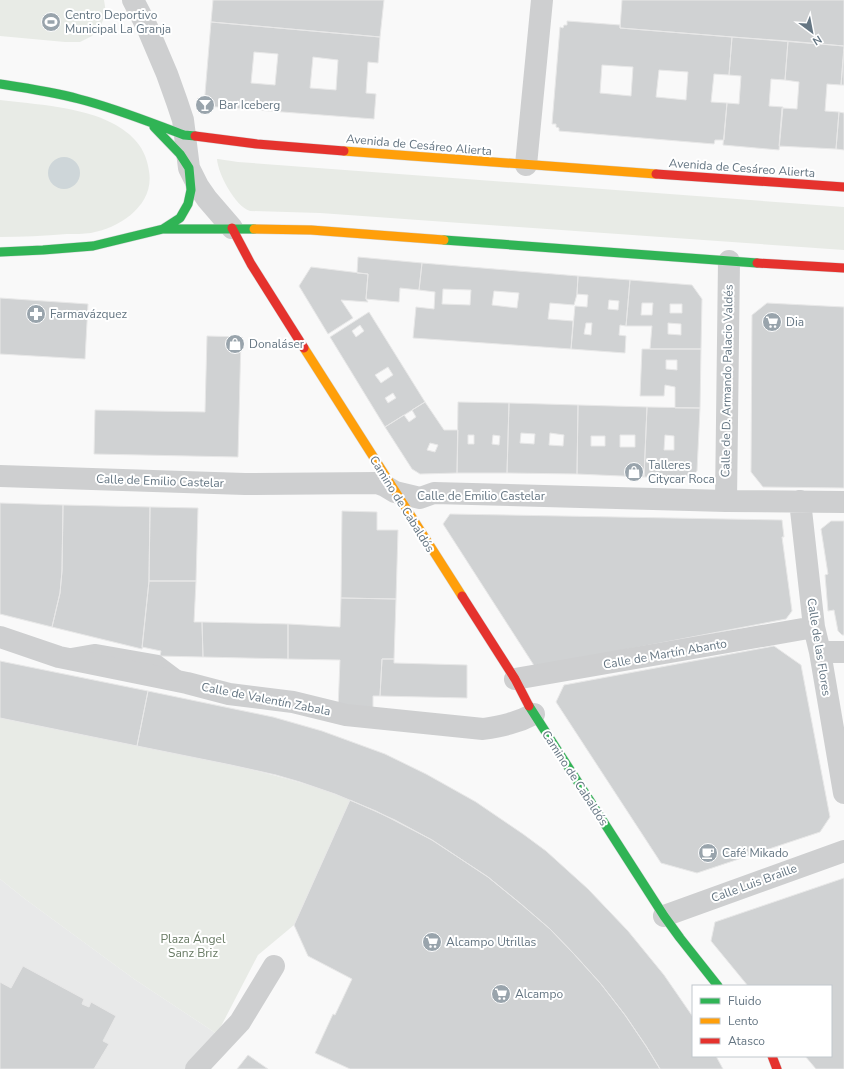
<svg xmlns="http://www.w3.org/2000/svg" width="844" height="1069" font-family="'Nunito Sans',sans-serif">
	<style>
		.built { fill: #e8e9e9 }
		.green { fill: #e8ebe6 }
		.water { fill: #ced6d9 }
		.building { fill: #d0d2d3; stroke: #e8e8e8; fill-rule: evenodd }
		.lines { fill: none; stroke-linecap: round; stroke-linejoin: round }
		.fast-casing { stroke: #d5d6d7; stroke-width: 10 }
		.slow-casing { stroke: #d5d6d7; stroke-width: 10 }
		.jam-casing { stroke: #d5d6d7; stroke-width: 10 }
		.lane { stroke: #cecfd0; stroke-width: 12 }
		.street { stroke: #cecfd0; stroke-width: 22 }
		.fast { stroke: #30b455; stroke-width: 9 }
		.slow { stroke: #ff9f0a; stroke-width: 9 }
		.jam { stroke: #e5322d; stroke-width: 9 }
		.labels { text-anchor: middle; stroke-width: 4; stroke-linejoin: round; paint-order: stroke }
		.poi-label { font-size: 12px; fill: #657683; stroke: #fff; text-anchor: start }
		.street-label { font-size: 12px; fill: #657683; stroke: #fff }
		.park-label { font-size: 12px; fill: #687a64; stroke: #fff }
	</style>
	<rect width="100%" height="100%" fill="#f9f9f9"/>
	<path class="built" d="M0,879L25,899L134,979L217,1034L188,1069H0Z"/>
	<path class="green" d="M0,0H104L106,13L101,25L92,36L80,42H65L0,36Z
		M0,100C34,104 82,107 112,123C133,134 146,148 149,171C155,205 120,228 91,233C83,234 75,234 67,234C44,236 22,237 0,237Z
		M217,159H218L238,162L844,207V250L320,213L250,211C235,206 218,174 217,159Z
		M0,718C58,730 116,741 173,753C233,765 293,777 350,800L294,925L258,955L217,1034L134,979L25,899L0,879Z"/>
	<path class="water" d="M48 173a16 16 0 1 1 32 0a16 16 0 1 1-32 0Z"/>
	<path class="building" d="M213,0H384L380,37L211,22Z
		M622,0H844V46L620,28Z
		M567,21L620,25V28L732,37L729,75L714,74L711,102L727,103L724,140H715L714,144L559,131V128L556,127V124H552L560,27L563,28L564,25H567ZM602,65L633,67L631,96L600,93ZM659,70L688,72L686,100L656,97Z
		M211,22L380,37L378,63L368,62L366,93L376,94L374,119L204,106ZM254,52L278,54L275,85L251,83ZM313,57L338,60L336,90L310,88Z
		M732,37L788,41L785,80L771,79L769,106L783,107L779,150L723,145L727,103L739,104L741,76L729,75Z
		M788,41L844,46L841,85L827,84L825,111L839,112L836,149L779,146L782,108L797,109L799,82L785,80Z
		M844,49V85H841Z
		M839,112L844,113V150L836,149Z
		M358,257L422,263L419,290L400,288L399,302L366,299L368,274L357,273Z
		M422,263L578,276L577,294L574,305L550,303L548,319L573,321L571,349L413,338L416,307L434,309L435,292L419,290ZM443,289L471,290L470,305L442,304ZM494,291L519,293L517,308L492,305Z
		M311,267L368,274L366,299L368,302L341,300L353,318L328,334L299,286Z
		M578,276L630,280L626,326L620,325L619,335L626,336L625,353L571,349L575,306L587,307L588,295L577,294ZM609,300L619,301L618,310L608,309ZM586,323H592L591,335L584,334Z
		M630,280L692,285L702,299L701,349H650L652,326H626ZM642,303H653L652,315H641ZM670,304H682V313H670ZM668,323L681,324V335L668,334Z
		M0,298L88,304L85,359L0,354Z
		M767,303L844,307V488L763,487L751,472L752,315Z
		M369,312L425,402L385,427L330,337ZM360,325L364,331L356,337L352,331ZM388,367L393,375L381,383L375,375ZM393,393L396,398L388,403L385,398Z
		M207,336L241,337L238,457L94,454L95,410L205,412Z
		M642,349H701L700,408H675V387L665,385L664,396H640ZM666,360H677V370L666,369Z
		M425,402L444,430H458L457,473L420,474L412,469L385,427L404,415L409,422L416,417L412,410ZM430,443L438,445L435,452L427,450Z
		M458,402L509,403L507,473H457ZM468,435H474V444H468ZM493,435L500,436L499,445L492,444Z
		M509,403L578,405L577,474L507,473ZM521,433L535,434L534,444L520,443ZM550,433L564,435L563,446L549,445Z
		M578,405L647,407L644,477L577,474ZM620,435H635V447H620ZM591,436H605V446H591Z
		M647,407L700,408L697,471L691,477H644ZM665,435L674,436V450H664Z
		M0,503L63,505L62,571L60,593L52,627L0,614Z
		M63,505L150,507L149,581L142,649L52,627L60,593L62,571Z
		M150,507L198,508L196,581H149Z
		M342,511L377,512V530H398L396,599L341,598Z
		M450,514L782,520L784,537H782L792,611L786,619L535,667L443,524Z
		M831,521H844V635H842L838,631L834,610L828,611L825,575L828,574L821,529Z
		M149,581H196L194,622H202L203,657L160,656L161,651L142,647Z
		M341,598L396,599L394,659H382L380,696H373V711L338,710L340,660L288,659V624L340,627Z
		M202,622L288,624V659L203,657Z
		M774,646L801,665L830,817L820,832L697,873L661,863L556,702L564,685Z
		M382,659H394V663L467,665V698L380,696Z
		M0,661L148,691L137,746L0,718Z
		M148,691L273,717L322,731L385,754L426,774L476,802L523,834L546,851L588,889L628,931L664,975L693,1017V1056H716L723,1069H660L646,1046L625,1015L601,984L574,954L550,929L521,904L488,877L432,840L376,811L335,794L300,782L276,775L231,765L137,746Z
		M350,800L395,820L432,840L488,877L521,904L550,929L574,954L601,984L625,1015L646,1046L660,1069H350L315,1053L333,1014L335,1015L352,979L308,956L294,925Z
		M844,878V1069H816L805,1056H831V986H748L711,941L715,922Z
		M23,966L84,999L82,1004L89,1007L91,1002L116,1016L103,1041L109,1044L94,1069H0V982L11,988Z
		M248,1055L268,1069H237Z"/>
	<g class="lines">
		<g class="fast-casing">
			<path id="fast" d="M0,84C26,88 53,92 79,99C115,108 149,122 184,135L195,136
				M154,127L180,154L189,168L191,190L188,204L180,218L163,229
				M444,240L757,263
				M0,252L43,250L93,246L163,229H254
				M529,706L664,916L680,938L718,986"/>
		</g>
		<g class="slow-casing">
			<path id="slow" d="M344,151L656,174
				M254,229L311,230L444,240
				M304,348L462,596"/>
		</g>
		<g class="jam-casing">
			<path id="jam" d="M195,136L257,144L344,151
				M656,174L844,187
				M232,228L251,264L304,348
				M757,263L844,268
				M462,596L515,679L529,706
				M772,1056L777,1069"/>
		</g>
		<path class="lane" d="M72,654L95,650L158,661L178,676"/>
		<path class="street" d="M133,0L147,27L167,74L177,102L183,120L189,168L198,186L207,199L232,228
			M526,165L542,0
			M0,476L245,484L377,483L385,486L395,492L420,498L434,493L726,501L844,502
			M726,501L729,261
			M800,501L814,627L820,652L844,793
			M0,637L59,657L187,683L229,694L293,702L346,715L483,729C502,726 517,723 534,714
			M820,652H844
			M515,679L814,627
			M664,916L844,851
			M196,1069L240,1022L274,966"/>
		<use href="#fast" class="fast"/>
		<use href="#slow" class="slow"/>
		<use href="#jam" class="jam"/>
	</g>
	<defs>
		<g id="stadium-disc" transform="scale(1)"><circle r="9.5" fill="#99a4ac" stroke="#fff"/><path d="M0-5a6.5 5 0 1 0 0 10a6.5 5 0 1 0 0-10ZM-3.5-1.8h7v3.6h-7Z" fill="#fff"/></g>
		<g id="bar-disc" transform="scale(1)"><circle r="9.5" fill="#99a4ac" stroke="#fff"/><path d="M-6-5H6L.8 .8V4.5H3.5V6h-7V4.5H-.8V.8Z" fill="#fff"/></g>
		<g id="pharmacy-disc" transform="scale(1)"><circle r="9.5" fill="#99a4ac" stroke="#fff"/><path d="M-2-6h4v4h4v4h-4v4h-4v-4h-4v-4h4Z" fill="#fff"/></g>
		<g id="supermarket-disc" transform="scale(1)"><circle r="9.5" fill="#99a4ac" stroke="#fff"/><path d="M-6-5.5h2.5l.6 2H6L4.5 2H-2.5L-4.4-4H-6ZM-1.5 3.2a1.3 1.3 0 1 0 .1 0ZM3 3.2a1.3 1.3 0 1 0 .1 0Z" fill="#fff"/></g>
		<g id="shop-disc" transform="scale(1)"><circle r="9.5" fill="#99a4ac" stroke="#fff"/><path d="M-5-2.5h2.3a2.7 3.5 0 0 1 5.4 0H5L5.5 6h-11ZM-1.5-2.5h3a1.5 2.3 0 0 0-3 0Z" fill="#fff"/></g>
		<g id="cafe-disc" transform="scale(1)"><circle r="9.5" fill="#99a4ac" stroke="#fff"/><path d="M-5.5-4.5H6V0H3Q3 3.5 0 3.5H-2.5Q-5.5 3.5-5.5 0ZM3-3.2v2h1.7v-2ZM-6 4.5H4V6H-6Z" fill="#fff"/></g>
	</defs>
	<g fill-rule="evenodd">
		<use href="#stadium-disc" x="51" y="22"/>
		<use href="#bar-disc" x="205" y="105"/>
		<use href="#pharmacy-disc" x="36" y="314"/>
		<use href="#supermarket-disc" x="772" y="322"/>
		<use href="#shop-disc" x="235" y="344"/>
		<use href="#shop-disc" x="634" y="472"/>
		<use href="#cafe-disc" x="708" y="853"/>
		<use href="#supermarket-disc" x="432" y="942"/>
		<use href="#supermarket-disc" x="501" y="994"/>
	</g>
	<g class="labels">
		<g class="poi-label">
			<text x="65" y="19">Centro Deportivo<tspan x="65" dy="14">Municipal La Granja</tspan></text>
			<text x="219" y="109">Bar Iceberg</text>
			<text x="50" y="318">Farmavázquez</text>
			<text x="786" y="326">Dia</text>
			<text x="249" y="348">Donaláser</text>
			<text x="648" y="469">Talleres<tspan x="648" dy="14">Citycar Roca</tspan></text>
			<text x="722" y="857">Café Mikado</text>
			<text x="446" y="946">Alcampo Utrillas</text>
			<text x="515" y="998">Alcampo</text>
		</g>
		<g class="street-label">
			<text transform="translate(419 145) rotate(5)" y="4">Avenida de Cesáreo Alierta</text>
			<text transform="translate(742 168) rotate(4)" y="4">Avenida de Cesáreo Alierta</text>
			<text transform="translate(727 381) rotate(-89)" y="4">Calle de D. Armando Palacio Valdés</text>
			<text transform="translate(160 481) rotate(2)" y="4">Calle de Emilio Castelar</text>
			<text x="481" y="500">Calle de Emilio Castelar</text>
			<text transform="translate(402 504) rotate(58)" y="4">Camino de Cabaldós</text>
			<text transform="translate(819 647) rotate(81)" y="4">Calle de las Flores</text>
			<text transform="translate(665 654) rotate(-10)" y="4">Calle de Martín Abanto</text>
			<text transform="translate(266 699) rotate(11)" y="4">Calle de Valentín Zabala</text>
			<text transform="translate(575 778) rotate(57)" y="4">Camino de Cabaldós</text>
			<text transform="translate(754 883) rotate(-20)" y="4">Calle Luis Braille</text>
		</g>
		<g class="park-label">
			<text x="193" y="943">Plaza Ángel<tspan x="193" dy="14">Sanz Briz</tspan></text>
		</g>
	</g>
	<rect x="692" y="985" width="140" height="72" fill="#ffffff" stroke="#c1c8cd"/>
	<rect x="700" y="998" width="20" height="6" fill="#30b455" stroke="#c1c8cd"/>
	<text x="728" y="1005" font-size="12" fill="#657683">Fluido</text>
	<rect x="700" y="1018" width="20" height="6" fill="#ff9f0a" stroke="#c1c8cd"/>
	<text x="728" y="1025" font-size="12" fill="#657683">Lento</text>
	<rect x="700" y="1038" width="20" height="6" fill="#e5322d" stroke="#c1c8cd"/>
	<text x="728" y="1045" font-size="12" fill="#657683">Atasco</text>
	<g transform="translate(812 32) rotate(148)" stroke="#ffffff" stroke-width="3" paint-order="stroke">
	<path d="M0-3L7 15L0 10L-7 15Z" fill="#657683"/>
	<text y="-6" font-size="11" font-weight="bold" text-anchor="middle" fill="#657683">N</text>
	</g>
</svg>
